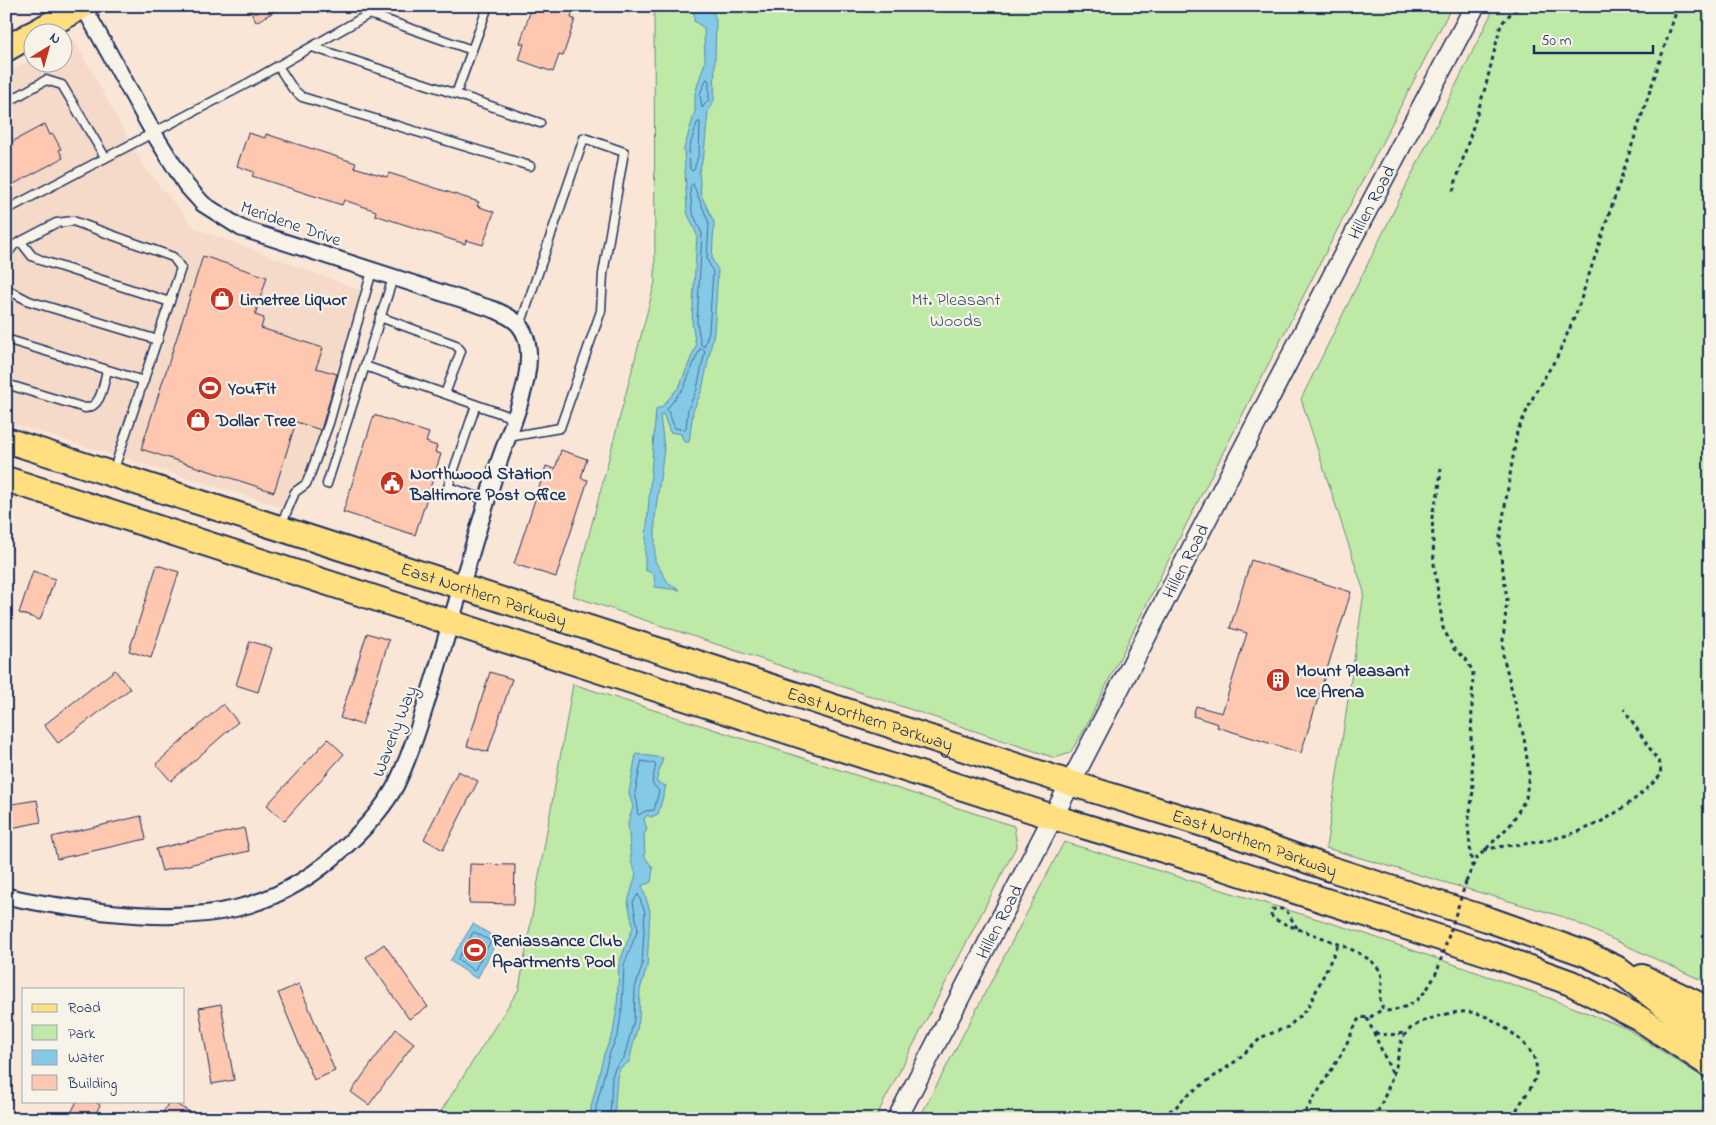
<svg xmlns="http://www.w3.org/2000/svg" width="1716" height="1125" font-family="'Indie Flower',sans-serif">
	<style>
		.built { fill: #f6dac9 }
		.green { fill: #bee9a6; stroke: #6c8c82 }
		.water { fill: #84c9e5; stroke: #5a8baf }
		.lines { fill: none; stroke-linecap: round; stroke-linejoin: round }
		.shore { stroke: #456d94; stroke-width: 1 }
		.building { fill: #fec7b0; stroke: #1b2f5e }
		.service-casing { stroke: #1b2f5e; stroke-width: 11 }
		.minor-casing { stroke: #1b2f5e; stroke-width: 19 }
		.tertiary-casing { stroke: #1b2f5e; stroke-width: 22 }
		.primary-casing { stroke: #1b2f5e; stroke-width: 28 }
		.path { stroke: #1b2f5e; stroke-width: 3; stroke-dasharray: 4 4; stroke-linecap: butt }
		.service { stroke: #f7f3e8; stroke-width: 8 }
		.minor { stroke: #f7f3e8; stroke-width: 15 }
		.tertiary { stroke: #f7f3e8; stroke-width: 19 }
		.primary { stroke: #ffdf80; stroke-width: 24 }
		.path-bridge { stroke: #1b2f5e; stroke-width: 3; stroke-dasharray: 4 4; stroke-linecap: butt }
		.labels { text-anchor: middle; stroke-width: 4.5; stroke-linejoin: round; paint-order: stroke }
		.street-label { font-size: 18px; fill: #1b2f5e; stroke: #f7f3e8 }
		.poi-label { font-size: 18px; font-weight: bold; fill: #1b2f5e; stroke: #f7f3e8; text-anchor: start }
		.park-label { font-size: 18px; fill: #3c546c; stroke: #f7f3e8 }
	</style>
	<rect width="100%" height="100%" fill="#f9e6d7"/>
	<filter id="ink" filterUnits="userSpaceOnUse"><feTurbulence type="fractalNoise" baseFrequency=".02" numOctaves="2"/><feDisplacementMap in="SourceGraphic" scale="10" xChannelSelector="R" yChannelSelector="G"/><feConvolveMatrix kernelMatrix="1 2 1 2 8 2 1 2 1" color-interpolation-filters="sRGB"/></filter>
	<g filter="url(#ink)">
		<path class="built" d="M73,38L145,168L195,228L366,292L295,511L6,422V73L32,59V62H62L63,44Z"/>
		<path class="green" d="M654,6H1452L1186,525L1083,732L1070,753L1055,758L573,596L655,282Z
			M1495,6H1710V984L1564,917L1326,848L1364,592L1301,399Z
			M573,684L1014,826L1017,845L875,1119H436L519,989Z
			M1064,842L1357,931L1534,992L1626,1028L1710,1082V1119H919Z"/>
		<path class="water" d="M694,6H711L716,20L714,100L708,112L704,154L699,172L701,195L714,222L712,259L718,270L714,332L702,390L693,411L689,442H684L681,434L670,432L663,414L660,415L664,448L655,517V561L669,584L680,590L655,587L654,574L645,570V551L656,409L663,406L680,385L696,346L692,322L697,235L687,212L684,149L695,111V93L705,62L704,28L694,21Z
			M636,754L663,758L656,782L666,786L658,814L651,817L647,815L644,819L647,830L644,834L645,857L653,868L651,882L642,886L650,911L647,967L640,990L639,1020L629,1062L620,1068L617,1077L614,1119H593L591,1117V1107L604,1054L613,1033L617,1007L619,964L633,927L628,902L636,874L631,861L628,823L633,807L629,793Z
			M473,924L498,939L477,979L450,961Z"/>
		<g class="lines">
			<path class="shore" d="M707,79L709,81V99L702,108L700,94Z
				M700,122L699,153L694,170L692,171L690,169L689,149L697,123Z
				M693,184L709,223L707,259L713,272L709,331L704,347L701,345L697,322L702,234L692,211L690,187Z
				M700,349H703L705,351L697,389L688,409L686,428L684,430L675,428L667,409L684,387Z
				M642,761L656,764L652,783L659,791L654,810L645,811L639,815L637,813L638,806L635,793Z
				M474,932L491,941L474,971L458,959Z
				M478,940L482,944L474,960L471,961L466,956Z
				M596,1119V1107L609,1055L618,1034L622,1008L624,965L638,929L633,902L638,894L645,912L642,966L635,988L634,1020L624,1058L616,1066L612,1076L610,1119"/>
		</g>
		<path class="building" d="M248,6H284L256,22Z
			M532,6H574L571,18L575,19L563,56L559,55L553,72L519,60L524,44L520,43Z
			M45,124L50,135L53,134L61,149L59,150L63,158L6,188V145Z
			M248,133L265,138L266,134L356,163L354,167L387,177L389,173L479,202L477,206L494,212L483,245L466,240L465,244L375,215L376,211L344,200L342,205L252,176L254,172L237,166Z
			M203,256L267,277L255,315L264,318L261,328L323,348L316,368L337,374L321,430L296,422L274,492L141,449Z
			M374,415L429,433L426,442L437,446L435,452L441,454L415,535L343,512Z
			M561,450L587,459L581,478L588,480L556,577L514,564L546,466L555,469Z
			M1251,560L1351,592L1301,753L1217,727L1218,724L1193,716L1196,706L1222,713L1247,633L1230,628Z
			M157,565L179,572L151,658L129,651Z
			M33,571L55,579L40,620L19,613Z
			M367,633L389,640L362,725L340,718Z
			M250,641L272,648L258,692L236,685Z
			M115,670L130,689L58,743L44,725Z
			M490,672L512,679L488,752L467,746Z
			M223,704L238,722L171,781L156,764Z
			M328,739L344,754L284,821L267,805Z
			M458,771L478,781L443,850L424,839Z
			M37,800L41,822L6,829V805Z
			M141,816L146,839L57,859L52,837Z
			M244,828L249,851L162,871L156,849Z
			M470,864L515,865L514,904L469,903Z
			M384,944L428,1007L409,1019L366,957Z
			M299,984L335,1071L314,1080L278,993Z
			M221,1004L234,1080L212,1084L199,1008Z
			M396,1029L414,1043L369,1105L351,1092Z
			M77,1101H94L100,1105L93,1119H68Z
			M169,1101H170L203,1119H160Z"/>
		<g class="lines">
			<g class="service-casing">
				<path id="service" d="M369,14L472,50
					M312,47L456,94L488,6
					M278,66L293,89L302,97L530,166
					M456,94L540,123
					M6,103L46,80L62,85L105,157
					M6,210L250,82L383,6
					M21,242L32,256L43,261L170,302
					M6,255L14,245L56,223L73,221L173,257L181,268L113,472
					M6,289L29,301L158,340
					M380,317L456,345L461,351L445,394
					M6,339L144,381
					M365,366L514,418
					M6,384L85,408C102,407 103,384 107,371
					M476,405L448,487L487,500
					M508,437L560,428L601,311L603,274L624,152L584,138L520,326
					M327,484L393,278
					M281,525L295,492L306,484L310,475L329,423L372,271"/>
			</g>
			<g class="minor-casing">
				<path id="minor" d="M6,896C39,904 72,908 105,912C202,922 276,915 348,844C366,827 384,808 396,785C413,750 424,710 436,672C456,605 475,538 496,471C506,435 547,358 519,325C513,318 504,314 495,310L241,228L203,204L186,185L153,132L83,6"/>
			</g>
			<g class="tertiary-casing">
				<g id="tertiary">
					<path id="s1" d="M897,1119L1336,269L1475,6"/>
				</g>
			</g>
			<g class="primary-casing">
				<g id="primary">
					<path d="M36,32L83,6"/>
					<path d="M6,49L32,34"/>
					<path id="s2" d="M6,440L1070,783L1216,828L1328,868L1490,920L1586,954L1616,968L1710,1041"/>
					<path d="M6,479L1053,817L1224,868L1496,956L1571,983L1639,1018L1710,1065"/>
					<path d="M1642,977L1710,1010"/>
				</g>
			</g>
			<path class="path" d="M1453,191L1486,85L1501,24L1513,11L1525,6
				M1441,468L1439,490L1432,514L1434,564L1443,628L1454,649L1466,659L1473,672L1471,743L1473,791L1468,825L1472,867
				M1484,850C1503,845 1523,845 1542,841C1593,832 1625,811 1661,775L1660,764L1624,709
				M1466,882L1476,859L1511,824L1526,798L1529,773L1524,738L1503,655V640L1507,599L1499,543L1517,432L1535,393L1557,357L1576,314L1678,6
				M1297,928L1286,910L1277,908L1272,910L1271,915L1274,919C1299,932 1361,946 1378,968C1389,981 1372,1001 1386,1011C1415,1009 1427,993 1438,969
				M1367,1018L1392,1073
				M1375,1033L1388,1035L1406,1033
				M1155,1119L1175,1108L1185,1097L1236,1061L1262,1037L1288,1027L1308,1008L1338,945
				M1301,1119L1342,1053L1358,1020L1361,1017L1369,1018L1383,1009
				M1374,1119C1383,1102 1390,1084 1396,1066C1399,1055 1399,1042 1406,1033C1416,1020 1454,1010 1470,1012C1490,1013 1533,1044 1536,1064C1540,1085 1518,1100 1513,1119"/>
			<use href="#service" class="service"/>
			<use href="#minor" class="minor"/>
			<use href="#tertiary" class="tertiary"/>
			<use href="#primary" class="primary"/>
			<path class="path-bridge" d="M1438,969L1466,882"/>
		</g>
	</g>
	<defs>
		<g id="shop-disc" transform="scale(1.25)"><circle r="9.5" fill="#c8321e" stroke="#f7f3e8"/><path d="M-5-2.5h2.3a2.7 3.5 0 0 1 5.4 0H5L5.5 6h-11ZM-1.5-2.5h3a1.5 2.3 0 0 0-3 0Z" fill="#fff"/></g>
		<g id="stadium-disc" transform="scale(1.25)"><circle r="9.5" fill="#c8321e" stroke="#f7f3e8"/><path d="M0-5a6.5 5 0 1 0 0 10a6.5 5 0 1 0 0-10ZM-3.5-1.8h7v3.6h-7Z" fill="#fff"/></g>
		<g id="civic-disc" transform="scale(1.25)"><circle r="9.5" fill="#c8321e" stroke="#f7f3e8"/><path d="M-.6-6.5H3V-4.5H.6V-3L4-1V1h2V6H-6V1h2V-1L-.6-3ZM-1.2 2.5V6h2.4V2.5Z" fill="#fff"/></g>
		<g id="building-disc" transform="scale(1.25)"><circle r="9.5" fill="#c8321e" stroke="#f7f3e8"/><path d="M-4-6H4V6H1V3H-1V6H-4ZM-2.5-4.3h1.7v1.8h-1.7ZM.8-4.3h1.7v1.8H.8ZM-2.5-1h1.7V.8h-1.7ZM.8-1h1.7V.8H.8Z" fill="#fff"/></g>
	</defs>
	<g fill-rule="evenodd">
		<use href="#shop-disc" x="222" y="299"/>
		<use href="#stadium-disc" x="210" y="388"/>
		<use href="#shop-disc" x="198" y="420"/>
		<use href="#civic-disc" x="392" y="483"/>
		<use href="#building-disc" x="1278" y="680"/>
		<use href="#stadium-disc" x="475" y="950"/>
	</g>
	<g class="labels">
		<g class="street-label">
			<text dy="6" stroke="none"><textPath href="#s1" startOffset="1032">Hillen Road</textPath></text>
			<text transform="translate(291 223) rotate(19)" y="6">Meridene Drive</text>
			<text dy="6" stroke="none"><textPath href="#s1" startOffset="628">Hillen Road</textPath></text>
			<text dy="6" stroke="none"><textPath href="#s2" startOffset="502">East Northern Parkway</textPath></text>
			<text dy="6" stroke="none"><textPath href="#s2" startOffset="908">East Northern Parkway</textPath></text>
			<text transform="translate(394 731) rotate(-69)" y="6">Waverly Way</text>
			<text dy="6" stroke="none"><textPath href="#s2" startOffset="1312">East Northern Parkway</textPath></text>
			<text dy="6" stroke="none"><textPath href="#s1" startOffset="222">Hillen Road</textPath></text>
		</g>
		<g class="poi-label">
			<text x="240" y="305">Limetree Liquor</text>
			<text x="228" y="394">YouFit</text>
			<text x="216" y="426">Dollar Tree</text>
			<text x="410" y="479">Northwood Station<tspan x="410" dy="21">Baltimore Post Office</tspan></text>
			<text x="1296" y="676">Mount Pleasant<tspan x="1296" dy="21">Ice Arena</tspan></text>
			<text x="492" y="946">Reniassance Club<tspan x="492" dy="21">Apartments Pool</tspan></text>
		</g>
		<g class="park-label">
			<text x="956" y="305">Mt. Pleasant<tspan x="956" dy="21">Woods</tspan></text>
		</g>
	</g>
	<rect width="1716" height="1125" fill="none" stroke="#f7f3e8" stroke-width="25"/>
	<rect x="12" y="12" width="1691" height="1100" fill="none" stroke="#1b2f5e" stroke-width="2" filter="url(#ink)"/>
	<rect x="22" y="988" width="162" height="115" fill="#f7f3e8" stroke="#9fa5b1"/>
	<rect x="32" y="1004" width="25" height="8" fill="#ffdf80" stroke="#9fa5b1"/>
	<text x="68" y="1012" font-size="15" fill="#1b2f5e">Road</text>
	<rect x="32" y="1025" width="25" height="15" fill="#bee9a6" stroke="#9fa5b1"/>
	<text x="68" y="1038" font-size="15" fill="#1b2f5e">Park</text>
	<rect x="32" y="1050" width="25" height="15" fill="#84c9e5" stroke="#9fa5b1"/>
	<text x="68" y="1062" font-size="15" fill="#1b2f5e">Water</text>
	<rect x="32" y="1075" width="25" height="15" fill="#fec7b0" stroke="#9fa5b1"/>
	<text x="68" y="1088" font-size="15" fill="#1b2f5e">Building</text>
	<g transform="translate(48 48) rotate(37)"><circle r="24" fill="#f7f3e8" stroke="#9fa5b1"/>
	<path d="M0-4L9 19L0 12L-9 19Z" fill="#c8321e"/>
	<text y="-8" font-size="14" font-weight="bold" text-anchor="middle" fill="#1b2f5e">N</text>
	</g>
	<path d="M1534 45v8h119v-8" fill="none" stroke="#1b2f5e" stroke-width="2.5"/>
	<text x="1541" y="45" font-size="15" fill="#1b2f5e" stroke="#f7f3e8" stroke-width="4" paint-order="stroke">50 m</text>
</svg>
